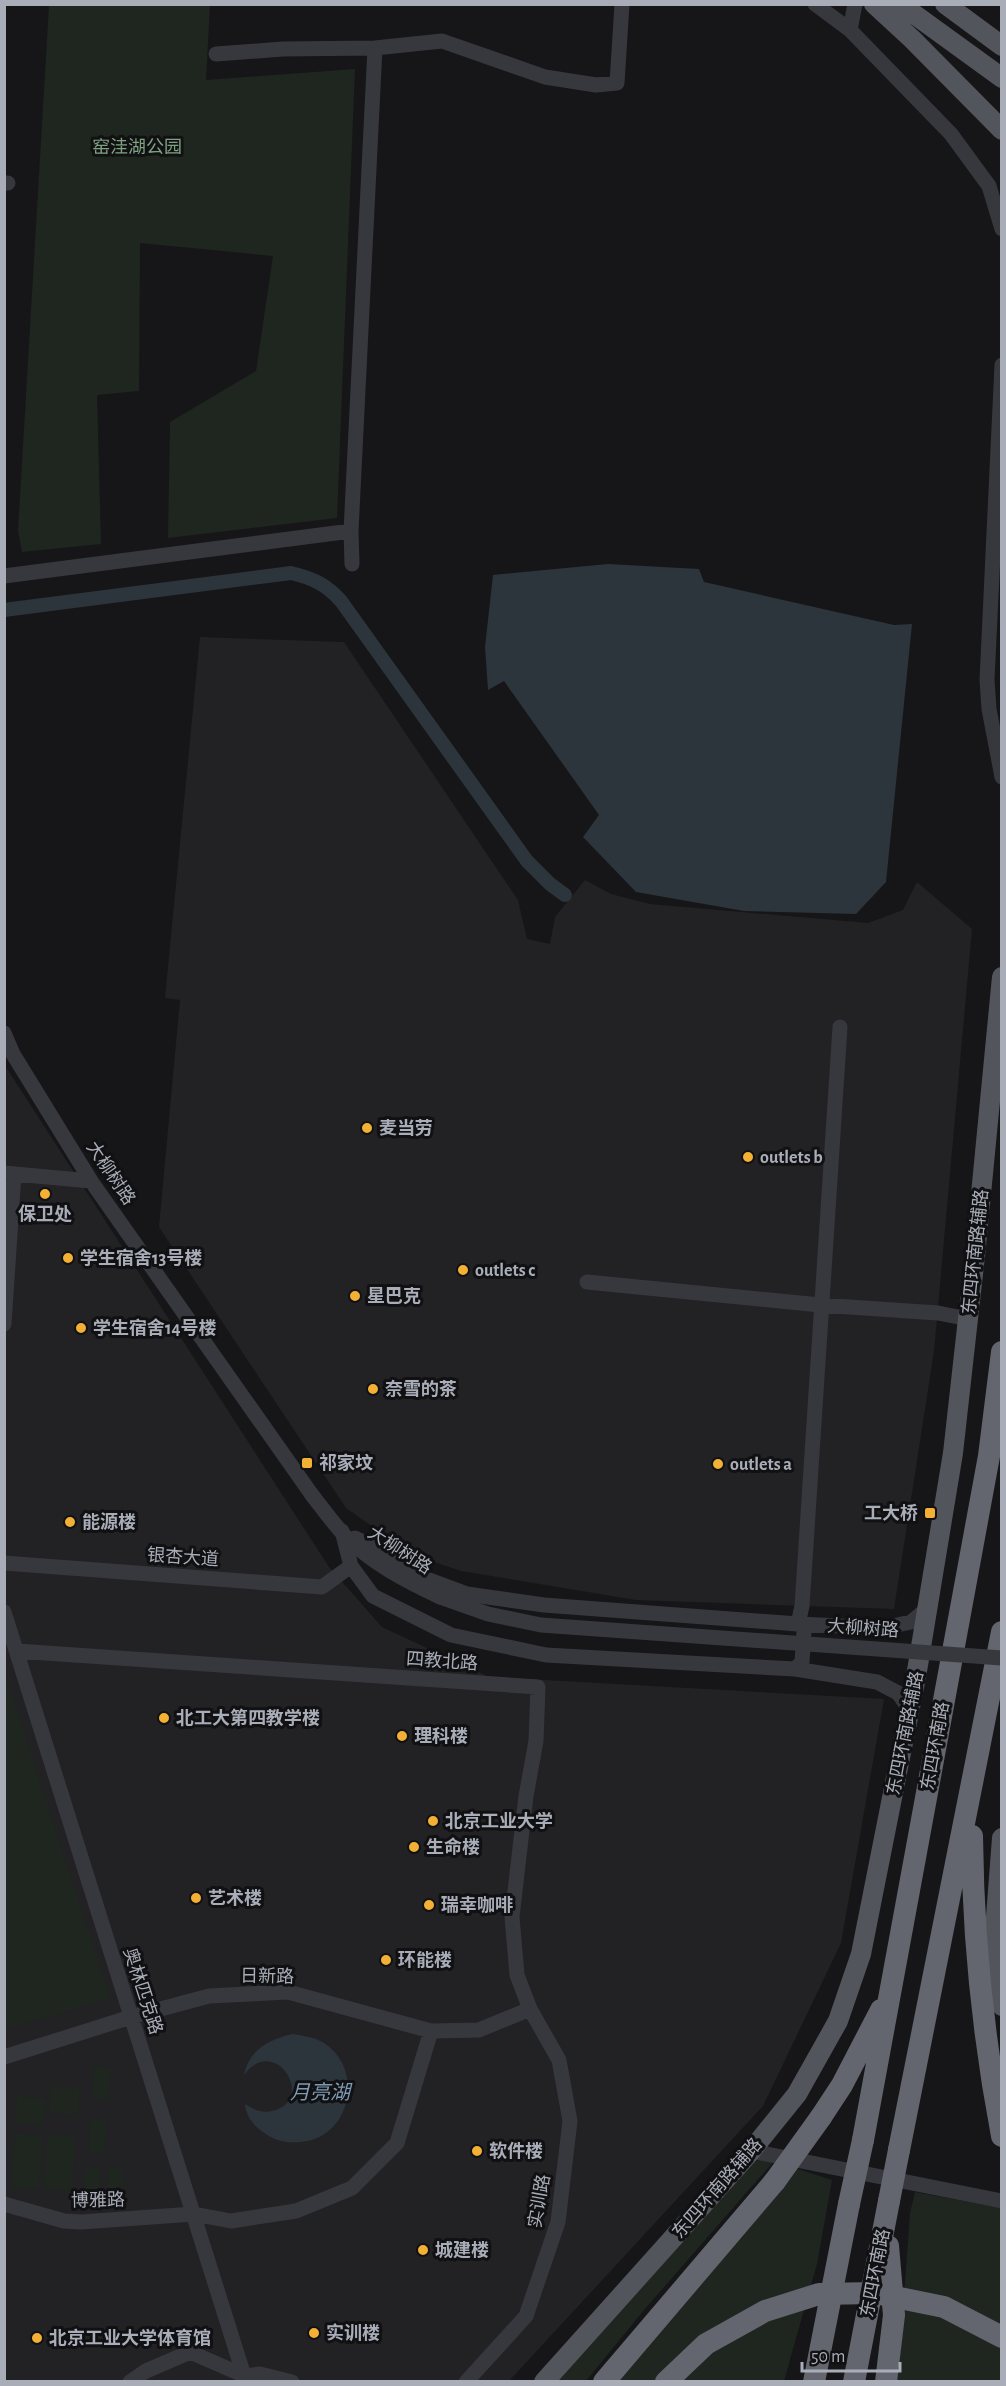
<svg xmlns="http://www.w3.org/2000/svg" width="1006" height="2386" font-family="'Alegreya Sans','Noto Sans SC',sans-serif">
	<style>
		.built { fill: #222225 }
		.green { fill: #1e261f }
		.water { fill: #2c353c }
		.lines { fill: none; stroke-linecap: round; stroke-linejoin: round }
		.canal { stroke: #2c353c; stroke-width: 14 }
		.minor { stroke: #37383d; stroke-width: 15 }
		.major { stroke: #53555c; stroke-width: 20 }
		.highway { stroke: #63666e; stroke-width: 22 }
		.minor-bridge { stroke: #37383d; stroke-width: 15 }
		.highway-bridge { stroke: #63666e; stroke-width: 22 }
		.poi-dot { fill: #f2b134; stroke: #111113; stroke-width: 2 }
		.labels { text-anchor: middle; stroke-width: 6; stroke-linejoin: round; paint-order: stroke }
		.park-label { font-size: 18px; fill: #7fa381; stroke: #111113 }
		.poi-label { font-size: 18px; font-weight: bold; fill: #a8adb8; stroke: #111113; text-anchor: start }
		.street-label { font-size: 18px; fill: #a8adb8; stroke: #111113 }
		.water-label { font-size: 20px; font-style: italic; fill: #7f9bb3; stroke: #111113 }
	</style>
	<rect width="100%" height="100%" fill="#161618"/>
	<path class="built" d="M200,637L344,642L518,900L527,939L550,944L555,917L585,880L611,894L650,904L868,923L903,910L917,882L972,929L934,1351L894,1609L636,1600L461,1571L413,1555L346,1508L159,1227L180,1000L165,998Z
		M4,1064L329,1567L382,1627L489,1677L884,1699L841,1943L763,2106L509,2381H5Z"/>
	<path class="green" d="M49,5H210L206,80L355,69L337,518L168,538L170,422L256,371L273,256L140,243L139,391L97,395L101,544L22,552L18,531Z
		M4,1670L110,1998L63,2012L62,2015L57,2014L5,2029Z
		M94,2066L110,2067L108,2101L92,2100Z
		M51,2087L80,2089L78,2115L49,2113Z
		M17,2096L46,2099L43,2125L15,2122Z
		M91,2118L107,2119L105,2153L89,2152Z
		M15,2133L43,2136L39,2189L11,2187Z
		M48,2135L76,2137L72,2191L44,2189Z
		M768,2159L775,2160L644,2310L586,2381L550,2382L753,2161Z
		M85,2167L101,2168L99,2202L83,2201Z
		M108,2168L124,2169L122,2203L106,2202Z
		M795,2168L832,2180L817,2264L784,2381L613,2382Z
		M915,2192L1001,2208V2381L894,2382L902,2324L910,2213Z"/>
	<path class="water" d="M608,564L699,569L704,582L894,625L912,624L886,882L856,914L744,911L636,892L583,837L599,815L504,681L488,690L485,647L493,575Z
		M293,2034C304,2036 314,2037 324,2043C365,2069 351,2139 300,2142C290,2143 279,2142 269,2136C256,2128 247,2120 245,2104C256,2111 263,2114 276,2110C315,2097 274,2034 244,2075C249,2050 269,2039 293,2034Z"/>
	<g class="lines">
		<path class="canal" d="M4,610L291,573C312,578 326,584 341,601L527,861L550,884L565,895"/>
		<path class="minor" d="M815,4L850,30L951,134L989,186L1002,229
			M850,30L855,4
			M216,54L283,49L375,48L442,41L545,77L596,85L617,83L622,4
			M4,183H8
			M1002,365L987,680L989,709L1002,777
			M352,564L351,531L375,48
			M4,576L351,531
			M4,1033L13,1054L91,1181L312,1495C323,1509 333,1523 345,1536C371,1563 406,1581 440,1597
			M4,1173L91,1181
			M587,1282L820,1305L938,1313L968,1319
			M4,1324L14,1174
			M342,1531L351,1566L373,1596L451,1635L546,1655L795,1669L877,1682L898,1693L910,1710
			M355,1538L381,1550L424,1578L467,1594L544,1605L798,1624L883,1628L911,1622L928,1608
			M4,1563L322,1587L351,1566
			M4,1612L246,2382
			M798,1624L802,1606L840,1027
			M17,1651L538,1687L536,1741L526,1796L512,1917L517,1975L530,2009L559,2060L570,2121L558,2222L526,2316L466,2382
			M795,1669L802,1662L804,1631
			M4,2057L131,2017L209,1996L288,1992L431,2031L479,2030L530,2009
			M751,2151L1002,2201
			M4,2204L64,2221L81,2222L194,2214L231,2221L296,2211L352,2188L397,2143L431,2031
			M130,2382L146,2371L190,2352L245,2376L260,2374L292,2382"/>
		<path class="major" d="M874,4L912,39L1002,130
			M900,4L1002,78
			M945,4L1002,46
			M1002,1838L994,1943L1002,2006
			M544,2382L751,2151L797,2094L838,2021L861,1954L916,1677L953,1453L975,1256L1002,977"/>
		<path class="highway" d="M972,1836C973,1937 983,2036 1002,2136
			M821,2117L842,2085L881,2010
			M863,2140L989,1456L1002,1352
			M899,2150L1002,1632
			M604,2382L775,2181
			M814,2382L849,2204
			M854,2382L889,2201
			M886,2382L894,2315L888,2246"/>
		<path class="minor-bridge" d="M440,1597L488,1614L541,1625L1002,1658"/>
		<path class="highway-bridge" d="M775,2181L821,2117
			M889,2201L899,2150
			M849,2204L863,2140
			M666,2382L706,2344L765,2311L819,2294L875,2293L944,2307L1002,2337"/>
	</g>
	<g class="poi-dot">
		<circle cx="367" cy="1128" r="6"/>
		<circle cx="748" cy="1157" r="6"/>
		<circle cx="45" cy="1194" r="6"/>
		<circle cx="68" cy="1258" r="6"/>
		<circle cx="463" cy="1270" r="6"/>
		<circle cx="355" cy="1296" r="6"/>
		<circle cx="81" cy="1328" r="6"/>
		<circle cx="373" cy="1389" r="6"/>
		<rect x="301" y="1457" width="12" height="12" rx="3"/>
		<circle cx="718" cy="1464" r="6"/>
		<rect x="924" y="1507" width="12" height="12" rx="3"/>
		<circle cx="70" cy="1522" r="6"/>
		<circle cx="164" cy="1718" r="6"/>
		<circle cx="402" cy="1736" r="6"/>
		<circle cx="433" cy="1821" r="6"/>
		<circle cx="414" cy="1847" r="6"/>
		<circle cx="196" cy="1898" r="6"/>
		<circle cx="429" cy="1905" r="6"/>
		<circle cx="386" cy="1960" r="6"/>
		<circle cx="477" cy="2151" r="6"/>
		<circle cx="423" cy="2250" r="6"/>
		<circle cx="314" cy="2333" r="6"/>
		<circle cx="37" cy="2338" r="6"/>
	</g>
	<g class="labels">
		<g class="park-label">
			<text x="137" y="153">窑洼湖公园</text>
		</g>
		<g class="poi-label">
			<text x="379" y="1134">麦当劳</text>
			<text x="760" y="1163">outlets b</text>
			<text x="45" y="1220" text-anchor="middle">保卫处</text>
			<text x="80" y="1264">学生宿舍13号楼</text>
			<text x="475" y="1276">outlets c</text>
			<text x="367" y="1302">星巴克</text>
			<text x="93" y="1334">学生宿舍14号楼</text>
			<text x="385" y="1395">奈雪的茶</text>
			<text x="319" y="1469">祁家坟</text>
			<text x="730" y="1470">outlets a</text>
			<text x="918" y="1519" text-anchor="end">工大桥</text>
			<text x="82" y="1528">能源楼</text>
			<text x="176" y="1724">北工大第四教学楼</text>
			<text x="414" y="1742">理科楼</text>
			<text x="445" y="1827">北京工业大学</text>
			<text x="426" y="1853">生命楼</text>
			<text x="208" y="1904">艺术楼</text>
			<text x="441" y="1911">瑞幸咖啡</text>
			<text x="398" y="1966">环能楼</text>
			<text x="489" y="2157">软件楼</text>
			<text x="435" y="2256">城建楼</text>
			<text x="326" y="2339">实训楼</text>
			<text x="49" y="2344">北京工业大学体育馆</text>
		</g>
		<g class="street-label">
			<text transform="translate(111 1173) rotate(56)" y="6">大柳树路</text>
			<text transform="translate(975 1252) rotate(-84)" y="6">东四环南路辅路</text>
			<text transform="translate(400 1550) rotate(33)" y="6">大柳树路</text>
			<text transform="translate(183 1557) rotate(4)" y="6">银杏大道</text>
			<text transform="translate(863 1628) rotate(4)" y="6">大柳树路</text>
			<text transform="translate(442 1661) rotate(4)" y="6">四教北路</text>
			<text transform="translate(905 1733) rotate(-79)" y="6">东四环南路辅路</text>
			<text transform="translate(935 1746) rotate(-80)" y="6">东四环南路</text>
			<text transform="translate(267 1976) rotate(1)" y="6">日新路</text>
			<text transform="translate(143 1991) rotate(72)" y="6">奥林匹克路</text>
			<text transform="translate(717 2188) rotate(-49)" y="6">东四环南路辅路</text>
			<text transform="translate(98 2200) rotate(-1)" y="6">博雅路</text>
			<text transform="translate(539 2201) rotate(-80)" y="6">实训路</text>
			<text transform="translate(875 2273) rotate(-79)" y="6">东四环南路</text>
		</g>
		<g class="water-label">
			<text x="320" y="2099">月亮湖</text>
		</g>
	</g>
	<rect width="1006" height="2386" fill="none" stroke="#a8adb8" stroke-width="12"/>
	<path d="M802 2362v9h98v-9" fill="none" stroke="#a8adb8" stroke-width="3"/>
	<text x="811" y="2362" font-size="18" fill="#a8adb8" stroke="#111113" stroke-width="4.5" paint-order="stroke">50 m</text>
</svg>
